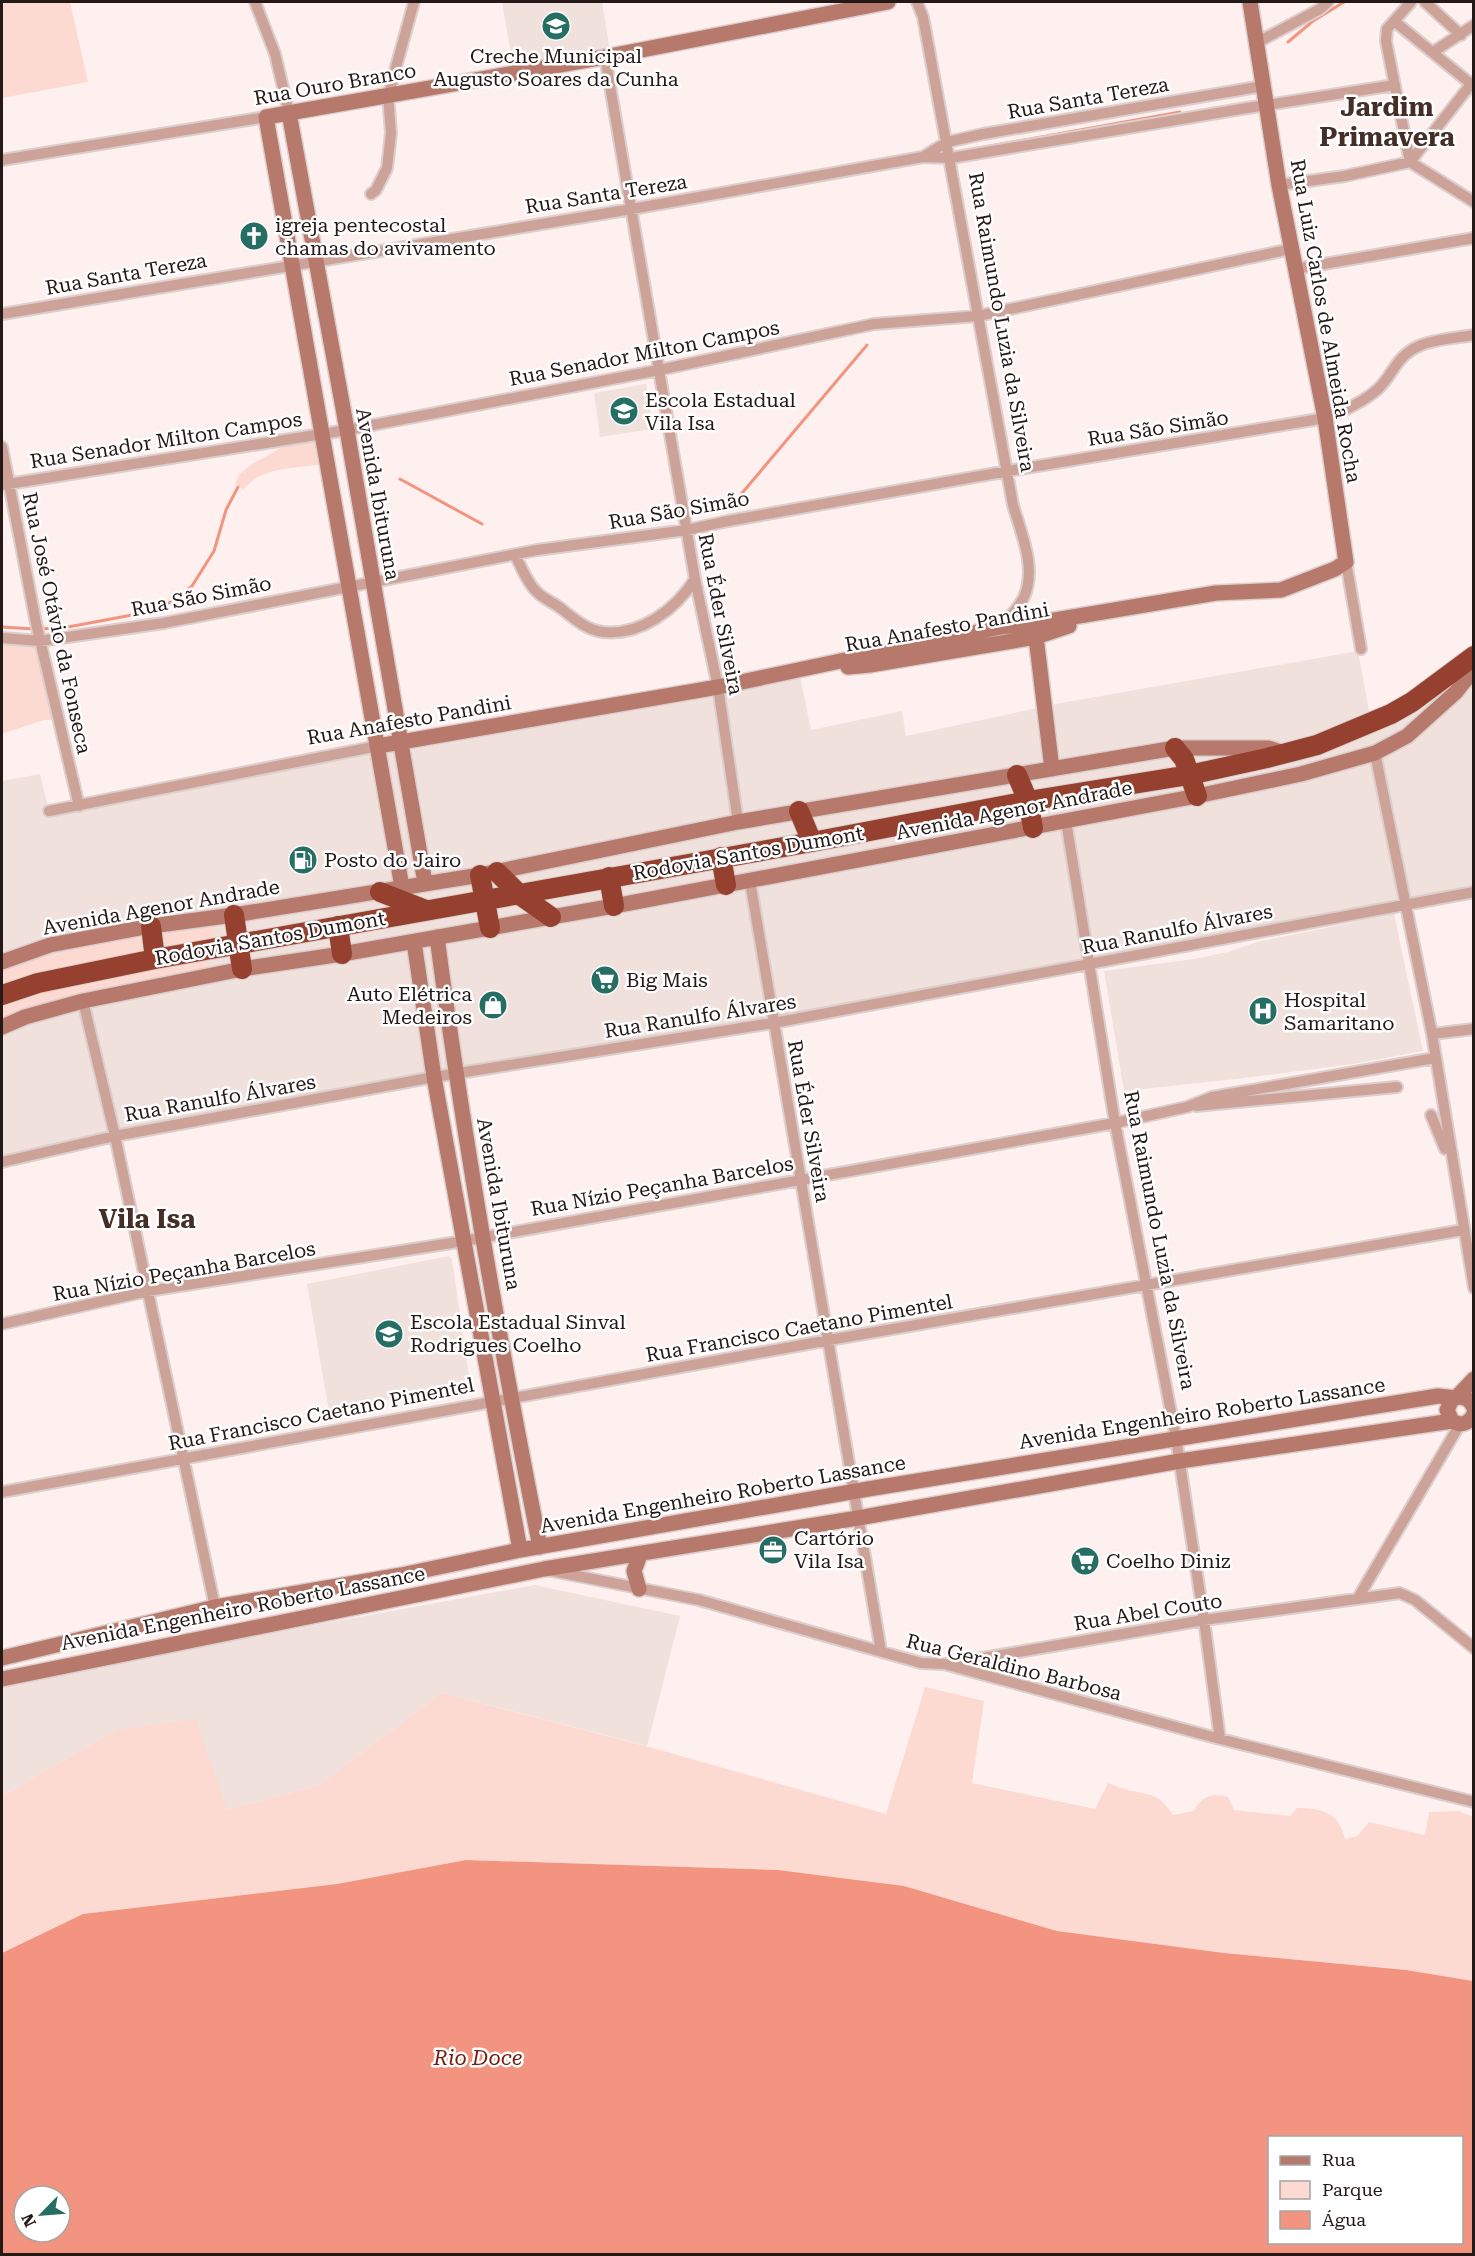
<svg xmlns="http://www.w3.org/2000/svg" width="1475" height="2256" font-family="'Roboto Serif',serif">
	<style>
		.built { fill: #f0e1dd }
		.green { fill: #fcdad2 }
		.water { fill: #f29480; fill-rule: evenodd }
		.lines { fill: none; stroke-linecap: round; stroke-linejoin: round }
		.stream { stroke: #f29480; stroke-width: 3 }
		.street-casing { stroke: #dbcecc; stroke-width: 14 }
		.secondary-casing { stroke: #dbcecc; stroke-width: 18 }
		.highway-casing { stroke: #dbcecc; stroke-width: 22 }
		.street { stroke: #cda298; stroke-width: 10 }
		.secondary { stroke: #b7796c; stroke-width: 15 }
		.highway { stroke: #964030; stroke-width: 20 }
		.labels { text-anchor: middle; stroke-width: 5; stroke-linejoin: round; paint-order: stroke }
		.poi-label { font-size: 20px; fill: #241917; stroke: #fff; text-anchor: start }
		.street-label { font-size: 20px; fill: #241917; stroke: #fff }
		.water-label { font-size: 21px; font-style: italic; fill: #711e10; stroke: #fff }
		.district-label { font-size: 26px; font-weight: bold; fill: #452d28; stroke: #fff }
	</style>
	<rect width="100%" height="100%" fill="#fef0ee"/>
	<path class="built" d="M502,2H602L610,51L513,66Z
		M646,384L653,429L600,437L594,393Z
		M1358,651L1371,722L1473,656V891L447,1077L2,1163V781L40,774L49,811L799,671L811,730L902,711L906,736L1061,703Z
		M1394,914L1423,1051L1353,1064L1236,1079L1124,1091L1104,971L1194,959L1228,952L1257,942Z
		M449,1256L452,1259L470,1383L329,1411L307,1284Z
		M535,1585L680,1616L647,1746L442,1693L319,1785L227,1810L116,1730L2,1796V1687L182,1649Z"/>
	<path class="green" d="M2,2H70L88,82L2,98Z
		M320,434L326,464C298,468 261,466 243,490L235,483L239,475L252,464L300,437Z
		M2,644L38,646L55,720H44L2,734Z
		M212,924C216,930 217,935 213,941L164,951L158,937L162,933Z
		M136,937L142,939L146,947L143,951L46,972L2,984V969L53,954Z
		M204,958L210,962V968L71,997L2,1017V1002L36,991Z
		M925,1687L984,1701L972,1783L1095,1809L1108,1783C1116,1786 1124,1790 1132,1791C1154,1796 1159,1794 1173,1815L1194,1811C1202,1796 1211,1792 1228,1797L1234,1810L1290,1816L1297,1808C1322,1808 1339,1812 1345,1839L1357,1836L1369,1822L1425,1835L1429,1812L1459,1811L1473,1817V1981L1406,1970L1224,1953L1057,1931L904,1886L778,1870L466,1860L337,1884L83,1914L2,1953V1796L116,1730L196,1719L227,1810L319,1785L442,1693L653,1748L886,1814Z"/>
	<path class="water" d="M466,1860L778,1870L904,1886L1057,1931L1224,1953L1406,1970L1473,1981V2254H2V1953L83,1914L337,1884ZM1270,2138H1462V2242H1270ZM24,2196H60V2232H24Z"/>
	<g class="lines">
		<path class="stream" d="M1288,42L1313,21L1344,2
			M974,149L1180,112
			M400,479L482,524
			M732,505L867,345
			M2,627L34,629
			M41,629L68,627L148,612L175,600L192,586L214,551L226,510L238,487"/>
		<g class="street-casing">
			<path id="street" d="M255,2L275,54L289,113
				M917,2L923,17L1013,505C1021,533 1037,568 1024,597C1019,608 1008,618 1001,627
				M1411,2L1387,29L1386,41L1410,162L1474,202
				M1425,2L1461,35
				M1258,42L1320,9L1328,2
				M1433,52L1474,25
				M605,57L695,579L718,687L738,822
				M923,157L947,142L983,134L1263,86
				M2,160L266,117
				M1279,185L1345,176L1410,162L1471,84L1394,21
				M371,194L376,190L387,168L391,133L388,96L414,2
				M1295,269L1474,238
				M2,314L632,209L923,157L951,158L1241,109L1395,85
				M2,447L36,623L79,806
				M2,485L347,430L659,370L874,324L978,316L1291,249
				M515,555C521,566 527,583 536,591C542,598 552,602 559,607C572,617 586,630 603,632C641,636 676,609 695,579
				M1346,562L1361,649
				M2,638L40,641L164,623L537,550L687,530L728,521L1008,471L1325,418C1344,411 1362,403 1378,389C1393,375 1396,356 1419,346C1434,339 1456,338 1474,335
				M1375,753L1432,1034L1474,1288
				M49,811L378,746
				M1066,821L1115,1123L1176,1438L1204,1620L1220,1739
				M750,881L881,1651
				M83,1001L115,1136L215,1607
				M1432,1034L1474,1029
				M1196,1106L1397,1087
				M1431,1115L1445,1149
				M2,1162L115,1136L434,1077L773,1023L1474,892
				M2,1324L148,1291L464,1241L1115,1123L1187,1107L1212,1097L1435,1058
				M2,1492L829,1340L1463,1230
				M552,1571L699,1600L921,1663L944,1664L1220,1739L1474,1802
				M1358,1598L1460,1424
				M948,1664L1204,1620L1400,1593L1415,1600L1474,1648"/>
		</g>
		<g class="secondary-casing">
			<path id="secondary" d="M289,113L347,430L425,883
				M1036,637L1052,769
				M848,667L870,665L1036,637L1069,626
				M378,746L718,687L1001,627L1031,624L1216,593L1281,590L1335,569L1346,562L1325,418L1279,185L1250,2
				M402,887L266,117L605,57L888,2
				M437,937C464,1142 500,1345 540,1547
				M414,942L434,1077L520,1550
				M2,962L50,945L151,926L234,915L480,875L738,822L1175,748H1269L1287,754
				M2,1027L25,1017L83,1001L242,969L342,954L614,906L1197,796L1301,774L1375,753L1407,736L1456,692L1474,669
				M1457,1397L1474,1379
				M1474,1408C1470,1398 1462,1395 1452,1399L1447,1410L1452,1421C1461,1426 1469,1424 1474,1414
				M639,1589L634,1571L640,1555
				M2,1658L215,1607L401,1575L520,1550L868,1489L1438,1396L1456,1398
				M2,1679L544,1569L858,1518L1180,1461L1452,1421"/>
		</g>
		<g class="highway-casing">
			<path id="highway" d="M1175,748L1184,759L1197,796
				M1017,775L1028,801L1033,828
				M799,811L812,842
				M721,857L726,885
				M497,872L520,895L551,917
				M480,875L490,928
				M609,877L614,906
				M380,892L426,910
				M234,915L242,969
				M151,926L155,959
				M338,926L342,954
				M2,995L38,983L155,959L812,842L1028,801L1189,775L1267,758L1317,745L1391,714L1412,702L1474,656"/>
		</g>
		<use href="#street" class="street"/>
		<use href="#secondary" class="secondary"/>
		<use href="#highway" class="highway"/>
	</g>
	<defs>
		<g id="school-disc" transform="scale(1.5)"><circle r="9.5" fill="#266e63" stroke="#fff"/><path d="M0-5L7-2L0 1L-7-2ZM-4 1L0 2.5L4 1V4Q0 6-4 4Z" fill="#fff"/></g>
		<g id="church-disc" transform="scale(1.5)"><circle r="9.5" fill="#266e63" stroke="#fff"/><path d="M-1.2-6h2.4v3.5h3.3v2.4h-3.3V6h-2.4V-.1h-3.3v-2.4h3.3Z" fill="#fff"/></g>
		<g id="fuel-disc" transform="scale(1.5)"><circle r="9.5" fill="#266e63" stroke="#fff"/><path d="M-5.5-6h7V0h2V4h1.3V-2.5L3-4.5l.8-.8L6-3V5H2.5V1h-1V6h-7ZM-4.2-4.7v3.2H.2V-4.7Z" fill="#fff"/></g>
		<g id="supermarket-disc" transform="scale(1.5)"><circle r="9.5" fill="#266e63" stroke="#fff"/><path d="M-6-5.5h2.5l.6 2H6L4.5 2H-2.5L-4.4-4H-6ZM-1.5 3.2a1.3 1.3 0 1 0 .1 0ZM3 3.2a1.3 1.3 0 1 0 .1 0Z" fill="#fff"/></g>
		<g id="shop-disc" transform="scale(1.5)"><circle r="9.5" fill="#266e63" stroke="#fff"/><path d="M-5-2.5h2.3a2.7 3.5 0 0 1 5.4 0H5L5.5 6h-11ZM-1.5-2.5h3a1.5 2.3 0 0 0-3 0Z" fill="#fff"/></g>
		<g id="hospital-disc" transform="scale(1.5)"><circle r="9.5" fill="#266e63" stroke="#fff"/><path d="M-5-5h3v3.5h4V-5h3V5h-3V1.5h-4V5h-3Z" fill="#fff"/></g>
		<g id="office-disc" transform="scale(1.5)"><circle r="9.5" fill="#266e63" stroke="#fff"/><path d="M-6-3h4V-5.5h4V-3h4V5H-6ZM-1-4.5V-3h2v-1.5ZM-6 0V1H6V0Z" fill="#fff"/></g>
	</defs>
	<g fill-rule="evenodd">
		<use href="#school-disc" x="556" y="26"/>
		<use href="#church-disc" x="254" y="236"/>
		<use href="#school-disc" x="624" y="411"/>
		<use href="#fuel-disc" x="303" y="860"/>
		<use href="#supermarket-disc" x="605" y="980"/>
		<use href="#shop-disc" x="493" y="1005"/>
		<use href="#hospital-disc" x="1263" y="1011"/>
		<use href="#school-disc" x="389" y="1334"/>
		<use href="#office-disc" x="773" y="1550"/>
		<use href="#supermarket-disc" x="1085" y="1561"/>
	</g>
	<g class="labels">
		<g class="poi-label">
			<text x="556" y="63" text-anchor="middle">Creche Municipal<tspan x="556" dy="23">Augusto Soares da Cunha</tspan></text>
			<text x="275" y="232">igreja pentecostal<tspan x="275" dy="23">chamas do avivamento</tspan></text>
			<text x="645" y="407">Escola Estadual<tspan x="645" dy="23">Vila Isa</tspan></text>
			<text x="324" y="867">Posto do Jairo</text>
			<text x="626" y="987">Big Mais</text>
			<text x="472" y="1001" text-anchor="end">Auto Elétrica<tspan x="472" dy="23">Medeiros</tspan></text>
			<text x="1284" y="1007">Hospital<tspan x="1284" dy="23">Samaritano</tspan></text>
			<text x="410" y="1329">Escola Estadual Sinval<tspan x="410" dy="23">Rodrigues Coelho</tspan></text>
			<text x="794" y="1545">Cartório<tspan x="794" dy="23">Vila Isa</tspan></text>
			<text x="1106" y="1568">Coelho Diniz</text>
		</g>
		<g class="street-label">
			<text transform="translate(335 84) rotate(-10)" y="7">Rua Ouro Branco</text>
			<text transform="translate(1088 98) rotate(-10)" y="7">Rua Santa Tereza</text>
			<text transform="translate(606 194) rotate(-9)" y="7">Rua Santa Tereza</text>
			<text transform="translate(126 274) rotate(-10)" y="7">Rua Santa Tereza</text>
			<text transform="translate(1326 321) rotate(80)" y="7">Rua Luiz Carlos de Almeida Rocha</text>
			<text transform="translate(1002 322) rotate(80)" y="7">Rua Raimundo Luzia da Silveira</text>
			<text transform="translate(644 353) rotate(-11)" y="7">Rua Senador Milton Campos</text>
			<text transform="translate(1158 428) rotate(-9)" y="7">Rua São Simão</text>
			<text transform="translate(166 440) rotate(-9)" y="7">Rua Senador Milton Campos</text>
			<text transform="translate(378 494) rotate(80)" y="7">Avenida Ibituruna</text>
			<text transform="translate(679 510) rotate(-10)" y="7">Rua São Simão</text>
			<text transform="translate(201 596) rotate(-11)" y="7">Rua São Simão</text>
			<text transform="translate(721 614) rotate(79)" y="7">Rua Éder Silveira</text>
			<text transform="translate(57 623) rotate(78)" y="7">Rua José Otávio da Fonseca</text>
			<text transform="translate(947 627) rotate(-10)" y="7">Rua Anafesto Pandini</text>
			<text transform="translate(409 720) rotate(-10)" y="7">Rua Anafesto Pandini</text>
			<text transform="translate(1014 810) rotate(-11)" y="7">Avenida Agenor Andrade</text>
			<text transform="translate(748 853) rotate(-10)" y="7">Rodovia Santos Dumont</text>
			<text transform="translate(161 907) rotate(-10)" y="7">Avenida Agenor Andrade</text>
			<text transform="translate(1177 929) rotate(-11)" y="7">Rua Ranulfo Álvares</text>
			<text transform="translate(270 938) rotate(-10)" y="7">Rodovia Santos Dumont</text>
			<text transform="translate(700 1016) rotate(-9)" y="7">Rua Ranulfo Álvares</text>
			<text transform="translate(220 1098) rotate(-10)" y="7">Rua Ranulfo Álvares</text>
			<text transform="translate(809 1121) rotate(80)" y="7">Rua Éder Silveira</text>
			<text transform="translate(662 1186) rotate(-10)" y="7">Rua Nízio Peçanha Barcelos</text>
			<text transform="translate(499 1204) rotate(80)" y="7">Avenida Ibituruna</text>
			<text transform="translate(1160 1240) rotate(79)" y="7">Rua Raimundo Luzia da Silveira</text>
			<text transform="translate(184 1271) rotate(-10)" y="7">Rua Nízio Peçanha Barcelos</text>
			<text transform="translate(799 1328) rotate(-10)" y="7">Rua Francisco Caetano Pimentel</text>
			<text transform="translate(1202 1413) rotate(-9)" y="7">Avenida Engenheiro Roberto Lassance</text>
			<text transform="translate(321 1414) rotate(-11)" y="7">Rua Francisco Caetano Pimentel</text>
			<text transform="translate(723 1494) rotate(-10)" y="7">Avenida Engenheiro Roberto Lassance</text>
			<text transform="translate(243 1608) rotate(-11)" y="7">Avenida Engenheiro Roberto Lassance</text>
			<text transform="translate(1148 1612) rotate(-9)" y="7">Rua Abel Couto</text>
			<text transform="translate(1014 1667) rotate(14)" y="7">Rua Geraldino Barbosa</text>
		</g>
		<g class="water-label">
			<text x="478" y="2065">Rio Doce</text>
		</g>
		<g class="district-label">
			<text x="1387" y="116">Jardim<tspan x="1387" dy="30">Primavera</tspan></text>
			<text x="147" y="1228">Vila Isa</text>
		</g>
	</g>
	<rect width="1475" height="2256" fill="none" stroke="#241917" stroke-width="6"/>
	<rect x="1268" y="2136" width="195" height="108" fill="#ffffff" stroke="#a7a3a2" stroke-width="1.5"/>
	<rect x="1280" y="2156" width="30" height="9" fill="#b7796c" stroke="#a7a3a2" stroke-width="1.5"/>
	<text x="1322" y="2166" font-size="18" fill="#241917">Rua</text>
	<rect x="1280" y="2181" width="30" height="18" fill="#fcdad2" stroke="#a7a3a2" stroke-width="1.5"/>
	<text x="1322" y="2196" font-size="18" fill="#241917">Parque</text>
	<rect x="1280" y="2211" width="30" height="18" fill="#f29480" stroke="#a7a3a2" stroke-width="1.5"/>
	<text x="1322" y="2226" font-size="18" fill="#241917">Água</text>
	<g transform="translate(42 2214) rotate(245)"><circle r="28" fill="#ffffff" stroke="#a7a3a2" stroke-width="1.5"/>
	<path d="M0-4.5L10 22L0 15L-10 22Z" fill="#266e63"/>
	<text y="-9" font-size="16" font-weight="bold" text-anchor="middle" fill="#241917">N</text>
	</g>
</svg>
